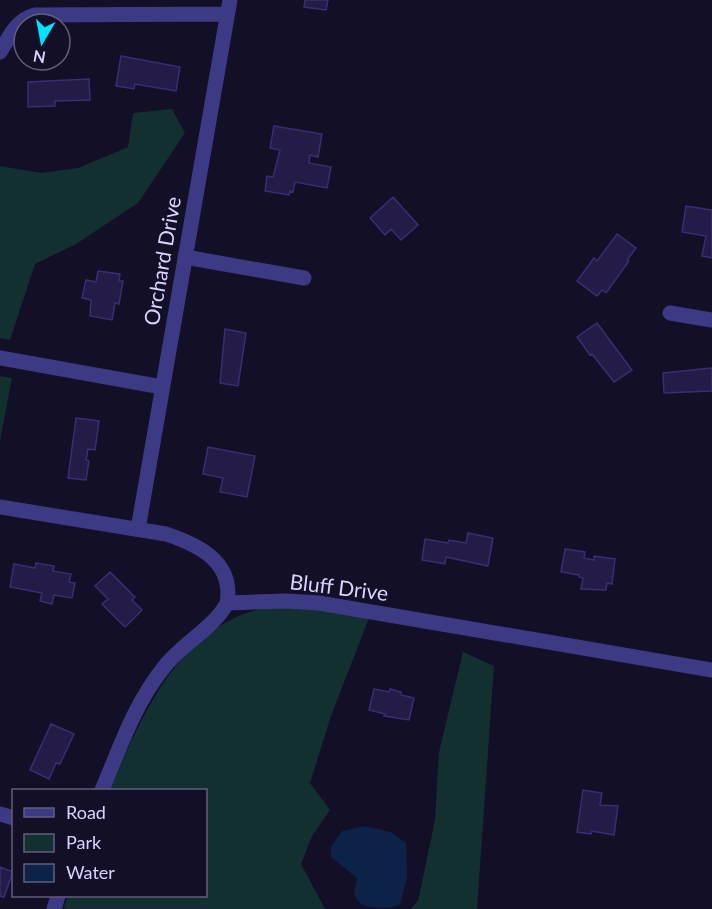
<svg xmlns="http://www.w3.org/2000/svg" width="712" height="909" font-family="Lato,sans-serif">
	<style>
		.green { fill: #12302f }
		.water { fill: #0c2248 }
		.building { fill: #241b47; stroke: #3b2d73; stroke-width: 1.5 }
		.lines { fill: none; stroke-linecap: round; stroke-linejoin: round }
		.street { stroke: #3d3a85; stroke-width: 15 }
		.labels { text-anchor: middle; stroke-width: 4.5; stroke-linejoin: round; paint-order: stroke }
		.street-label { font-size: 21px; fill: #d9d4ff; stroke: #130f26 }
	</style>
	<rect width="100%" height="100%" fill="#130f26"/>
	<path class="green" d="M172,109L185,133L138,203L76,244L35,264L10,340L0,338V166L41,173L78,168L128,147L133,113Z
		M0,376L12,378L0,441Z
		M287,608L320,610L369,618L331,716L310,783L330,810L312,836L301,864L325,909H63L68,896H206V790H110C139,723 171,642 246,613C258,608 273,609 287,608Z
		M463,652L494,666L477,909H410L418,901L435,820L439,752Z"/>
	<path class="water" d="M364,826L391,832L406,843L407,877L400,905C390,909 369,909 360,903C359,902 354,895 354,894L357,878L331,857V847L342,831Z"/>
	<path class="building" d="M305,0H328L326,10L304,7Z
		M121,56L180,67L176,91L135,84L134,89L116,86Z
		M89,79L90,100L55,101V106L28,107V82Z
		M274,126L322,134L318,157L310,155L309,163L331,167L327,188L295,182L293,192L290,191L289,195L265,191L267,176L273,177L280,150L270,148Z
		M393,197L418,225L401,240L391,229L385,235L370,218Z
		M686,206L712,210V258L702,256L706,236L682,232Z
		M617,234L636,248L627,260L629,261L606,293L602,290L597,296L577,281L594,258L597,261Z
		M98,271L120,274L119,281H123L119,304L115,303L112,320L90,316L91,300L82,298L86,280L96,282Z
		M597,323L632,370L614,382L592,354L590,355L577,337Z
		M225,329L246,333L238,386L220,383Z
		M712,368V391L664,393L663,373Z
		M76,418L99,421L95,450L88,449L86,460L89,461L86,480L68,478Z
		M208,447L255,456L247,497L220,492L223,478L203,474Z
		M468,533L493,538L488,566L446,557L445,564L422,560L425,539L448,543L449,540L466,543Z
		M565,549L585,552L584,558L594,560V556L615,559L612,584L607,583L606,590L581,589L583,578L579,577V575L561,572Z
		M36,563L54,566L53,571L71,574L69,582L75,583L72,598L54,595L52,604L40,601L42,593L10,587L14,564L35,568Z
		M110,572L135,597L132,600L142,610L125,627L102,604L108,599L95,586Z
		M374,689L389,692L390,689L401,692V695L414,698L409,720L384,716L385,714L369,710Z
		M51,724L74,734L60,764L56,763L49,779L30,770Z
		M583,790L602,793L600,805L618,806L614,835L592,831L591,834L577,832Z
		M0,867L13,872L4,897L0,896Z"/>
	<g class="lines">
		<path class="street" d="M0,52C10,36 16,20 35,15L227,14
			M185,257L304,278
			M670,313L712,320
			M0,358L162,387
			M0,507L166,534C199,545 234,562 227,603L286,601L319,603L712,670
			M138,529L230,0
			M102,790C120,748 135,702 165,666C182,644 215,627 227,603
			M0,814L14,818
			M54,909L58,896"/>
	</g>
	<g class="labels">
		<g class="street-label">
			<text transform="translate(163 261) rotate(-80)" y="7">Orchard Drive</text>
			<text transform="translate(339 588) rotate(7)" y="7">Bluff Drive</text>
		</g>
	</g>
	<rect x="12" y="789" width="195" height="108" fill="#130f26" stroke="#625e7d" stroke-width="1.5"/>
	<rect x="24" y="808" width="30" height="9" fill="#3d3a85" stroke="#625e7d" stroke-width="1.5"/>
	<text x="66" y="819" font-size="18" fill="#d9d4ff">Road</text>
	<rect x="24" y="834" width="30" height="18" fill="#12302f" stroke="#625e7d" stroke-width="1.5"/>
	<text x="66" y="849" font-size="18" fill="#d9d4ff">Park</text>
	<rect x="24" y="864" width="30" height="18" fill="#0c2248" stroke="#625e7d" stroke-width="1.5"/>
	<text x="66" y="879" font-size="18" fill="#d9d4ff">Water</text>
	<g transform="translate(42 42) rotate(190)"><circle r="28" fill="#130f26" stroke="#625e7d" stroke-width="1.5"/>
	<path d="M0-4.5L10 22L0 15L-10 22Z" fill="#00e5ff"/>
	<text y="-9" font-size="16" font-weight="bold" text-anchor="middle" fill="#d9d4ff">N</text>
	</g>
</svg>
